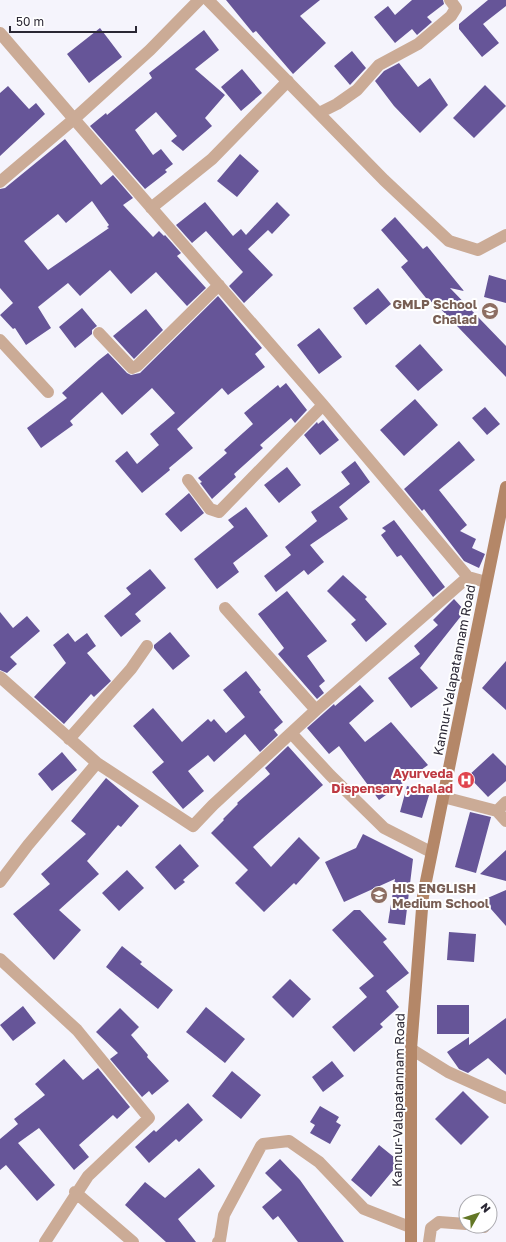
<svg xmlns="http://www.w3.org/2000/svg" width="506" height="1242" font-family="'Golos Text',sans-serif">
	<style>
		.building { fill: #665598; fill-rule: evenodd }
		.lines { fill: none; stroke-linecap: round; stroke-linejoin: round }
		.minor { stroke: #cbab96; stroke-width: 12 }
		.secondary { stroke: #b48768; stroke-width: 12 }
		.labels { text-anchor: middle; stroke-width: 4; stroke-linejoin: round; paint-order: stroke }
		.education-label { font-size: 13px; font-weight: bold; fill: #785e54; stroke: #fff; text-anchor: end }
		.street-label { font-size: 13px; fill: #2a2734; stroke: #fff }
		.health-label { font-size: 13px; font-weight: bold; fill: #be3a42; stroke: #fff; text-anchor: end }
	</style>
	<rect width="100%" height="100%" fill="#f5f4fc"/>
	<path class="building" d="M226,0H320L300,16L326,43L293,74L256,31L253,33Z
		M412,0H443L444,4L427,17L432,22L417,35L412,29L395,43L374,17L388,6L395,15Z
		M488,0H506V6L483,24L499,43L482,57L459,29V24Z
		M100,28L122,57L89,83L67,54Z
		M204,30L219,50L195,69L225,95L205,118L212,126L183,151L171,141L177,136L156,112L135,130L153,155L161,149L173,164L165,170L167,172L145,189L90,126L106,113L107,115L152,78L149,73Z
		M352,51L366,68L350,85L334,66Z
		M399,63L418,87L430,78L448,105L420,133L394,106L375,81L384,71Z
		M242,69L262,93L241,111L221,87Z
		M485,85L506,106L474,138L453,118Z
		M8,86L29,109L36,103L45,114L0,156V93Z
		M65,139L101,185L113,175L133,198L123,205L153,237L159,231L164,236L165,235L181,253L177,256L206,288L187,306L156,272L131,294L110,270L80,296L68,283L38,307L51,328L26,345L15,328L13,329L0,315L13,303L0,288V189L5,188ZM92,201L109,225L107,227L109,228L48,270L24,241L58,214L66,223Z
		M240,154L259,171L237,197L217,181Z
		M205,202L233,236L241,229L246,235L277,202L290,215L272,234L268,230L248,249L273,275L244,303L229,286L243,272L206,231L192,243L176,225Z
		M395,217L423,249L427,246L464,291L450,288L506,346V377L433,301L430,303L401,267L408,261L381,230Z
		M489,275L506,280V303L484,297Z
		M378,288L391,304L366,325L353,308Z
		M218,296L262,348L255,354L265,367L228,395L222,388L177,429L193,448L169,468L170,470L142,493L115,461L127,451L137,464L159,445L150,434L175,413L152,388L122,415L102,392L70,421L73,425L41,448L27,428L67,398L62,393L99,360L108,353L127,373L131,375L140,373Z
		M82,308L97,326L92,330V334L75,348L59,327Z
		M146,309L163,330L134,359L113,336Z
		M319,328L342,357L319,374L297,345Z
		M420,344L443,370L418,391L395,366Z
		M286,383L307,410L295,423L291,418L260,445L263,448L234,474L236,477L212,499L200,483L202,482L198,478L227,453L224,450L253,424L244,413L278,385L280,388Z
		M415,399L438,425L404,456L380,430Z
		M485,407L500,424L487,435L472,418Z
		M323,420L339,440L320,455L304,435L317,422L318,424Z
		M459,441L475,460L439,490L467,525L460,531L476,539L472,548L485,554L479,568L464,561L424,509L422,511L404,489Z
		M355,461L370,482L339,507L348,519L310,545L324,562L308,575L304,570L276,592L264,576L291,555L285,547L317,521L311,512L350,484L341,472Z
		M287,467L301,485L279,503L264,485Z
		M189,493L204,513L181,532L165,514Z
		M246,507L268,536L233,563L239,572L217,589L194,559L234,527L228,520Z
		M394,520L445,587L433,597L401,555L397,557L381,535L386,531L382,528Z
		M150,569L166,588L135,614L141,621L121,637L104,616L131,594L126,588Z
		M343,575L367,597L365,599L387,624L366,642L351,624L356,620L327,591Z
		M287,591L327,641L307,656L325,681L319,686L324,693L317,699L278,654L284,648L258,614Z
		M454,599L465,611L420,668L438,688L411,708L388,678L420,654L414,646L438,625L433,620Z
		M0,612L13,628L27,616L40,631L10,657L17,664L7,673L0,670Z
		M170,632L190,656L173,670L154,648V645Z
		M68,633L75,642L87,633L96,646L87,653L111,681L94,697L91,694L64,724L34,697L66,663L53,645Z
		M506,661V710L482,688Z
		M246,671L261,690L259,692L283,722L274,730L278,735L260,752L245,734L214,762L208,755L188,771L204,791L183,809L152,772L164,762L133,726L153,708L182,742L208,719L211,722L214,719L226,733L245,717L223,690Z
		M360,685L374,701L349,723L365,742L391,722L428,765L379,800L339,746L329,754L307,728L334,704L335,706Z
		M288,746L323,785L253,847L271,867L299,837L320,858L296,885L294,883L264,912L235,883L248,870L211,833L224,820L223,819L238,804L237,803L270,774L265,768Z
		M62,752L77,770L52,791L38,774Z
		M493,753L506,766V781L488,797L468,776Z
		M106,778L139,806L121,827L118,825L87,861L99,874L59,910L81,930L54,960L13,914L50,884L41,874L86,834L71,821Z
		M407,786L430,792L422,818L400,812Z
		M470,812L491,817L476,873L455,867Z
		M363,834L413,859L405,925L388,923L395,879L344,902L325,862L356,848Z
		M180,844L199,866L183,880L185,882L175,890L155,867Z
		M506,850V881L480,874Z
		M127,870L144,888L119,911L102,893Z
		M506,890V926L483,900Z
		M354,910H360L387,939L383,942L409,973L386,991L399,1007L380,1024L383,1027L354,1052L332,1027L367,997L359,988L374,976L332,930Z
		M449,932L476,934L474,962L447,960Z
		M122,946L142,962L140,964L173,990L158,1009L106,967Z
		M290,979L311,999L293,1018L272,997Z
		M437,1005H469V1034H437Z
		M23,1006L36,1023L13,1041L0,1025Z
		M206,1007L245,1039L225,1063L186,1032Z
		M120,1008L139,1027L131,1035L148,1055L147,1057L169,1081L152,1095L149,1091L142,1097L110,1059L118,1053L96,1032Z
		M506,1018V1075L488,1058L468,1073L459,1069L447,1052L469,1037V1045Z
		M64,1059L83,1080L98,1068L130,1107L117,1119L113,1115L79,1145L89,1157L74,1170L39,1128L18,1143L55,1185L37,1201L6,1165L0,1170V1139L18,1124L14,1119L45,1095L35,1084Z
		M332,1061L344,1076L323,1092L312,1077Z
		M232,1071L261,1095L241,1119L212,1096Z
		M463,1091L489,1117L461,1145L435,1119Z
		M188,1103L203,1120L179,1142L176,1139L149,1163L135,1147L154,1130L156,1132Z
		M320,1106L339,1117L336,1122L341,1125L330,1144L310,1133L315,1125L310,1122Z
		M379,1145L400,1162L371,1197L351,1180Z
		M280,1159L300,1180L344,1242H298L278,1216L273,1220L262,1207L282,1190L265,1173Z
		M199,1168L215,1186L178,1219L196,1242H166L125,1205L145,1182L165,1198Z"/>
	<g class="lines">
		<path class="minor" d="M208,0L384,180L449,241L478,250L506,235
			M0,33L74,119L150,50L199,0
			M319,113L337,104L357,90L379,65L418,44L451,16L456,8L450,0
			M0,182L74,119L323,405L468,577L486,582
			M151,208L212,159L288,81
			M99,333L132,368L137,366L219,285
			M0,340L48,392
			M188,480L210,509L219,512L323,405
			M225,608L316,710
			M0,677L97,763
			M291,733L330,775L384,828L431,852
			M69,739L131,669L147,646
			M443,797L497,811
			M506,802L497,811L506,821
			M0,882L28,845L97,763L193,826L213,805L316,710L468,577
			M0,959L77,1030L149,1118L88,1176L45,1242
			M411,1049L448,1072L506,1098
			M75,1192L133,1242
			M476,1226L484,1227
			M218,1242L220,1240L224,1215L261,1146L263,1144L289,1141L319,1162L364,1209L410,1227
			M429,1242L431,1228L439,1222L466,1224"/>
		<path class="secondary" d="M411,1242V1049L423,896L506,487"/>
	</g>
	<defs>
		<g id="school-disc" transform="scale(0.9)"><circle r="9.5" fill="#8d6e63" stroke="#fff"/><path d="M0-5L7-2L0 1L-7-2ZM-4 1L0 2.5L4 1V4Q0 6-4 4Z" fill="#fff"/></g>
		<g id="hospital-disc" transform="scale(0.9)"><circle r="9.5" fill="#e0444e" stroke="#fff"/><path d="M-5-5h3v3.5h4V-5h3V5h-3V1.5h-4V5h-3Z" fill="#fff"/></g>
	</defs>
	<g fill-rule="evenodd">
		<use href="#school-disc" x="490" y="311"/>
		<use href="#hospital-disc" x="466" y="780"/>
		<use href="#school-disc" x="379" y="895"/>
	</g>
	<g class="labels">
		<g class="education-label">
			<text x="477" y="309">GMLP School<tspan x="477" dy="15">Chalad</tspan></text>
			<text x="392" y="893" text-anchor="start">HIS ENGLISH<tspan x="392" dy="15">Medium School</tspan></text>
		</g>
		<g class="street-label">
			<text transform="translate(454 670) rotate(-79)" y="5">Kannur-Valapatannam Road</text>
			<text transform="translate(398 1100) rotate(-89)" y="5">Kannur-Valapatannam Road</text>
		</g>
		<g class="health-label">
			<text x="453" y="778">Ayurveda<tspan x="453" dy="15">Dispensary ,chalad</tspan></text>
		</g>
	</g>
	<g transform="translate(478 1214) rotate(51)"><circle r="19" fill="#ffffff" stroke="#aaa9ae"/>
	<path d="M0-3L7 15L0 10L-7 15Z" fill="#637726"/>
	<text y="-6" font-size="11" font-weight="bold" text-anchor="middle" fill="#2a2734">N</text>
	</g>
	<path d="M10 26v6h126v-6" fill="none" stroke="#2a2734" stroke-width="2"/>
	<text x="16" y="26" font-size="12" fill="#2a2734" stroke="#ffffff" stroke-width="3" paint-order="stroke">50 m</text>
</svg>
